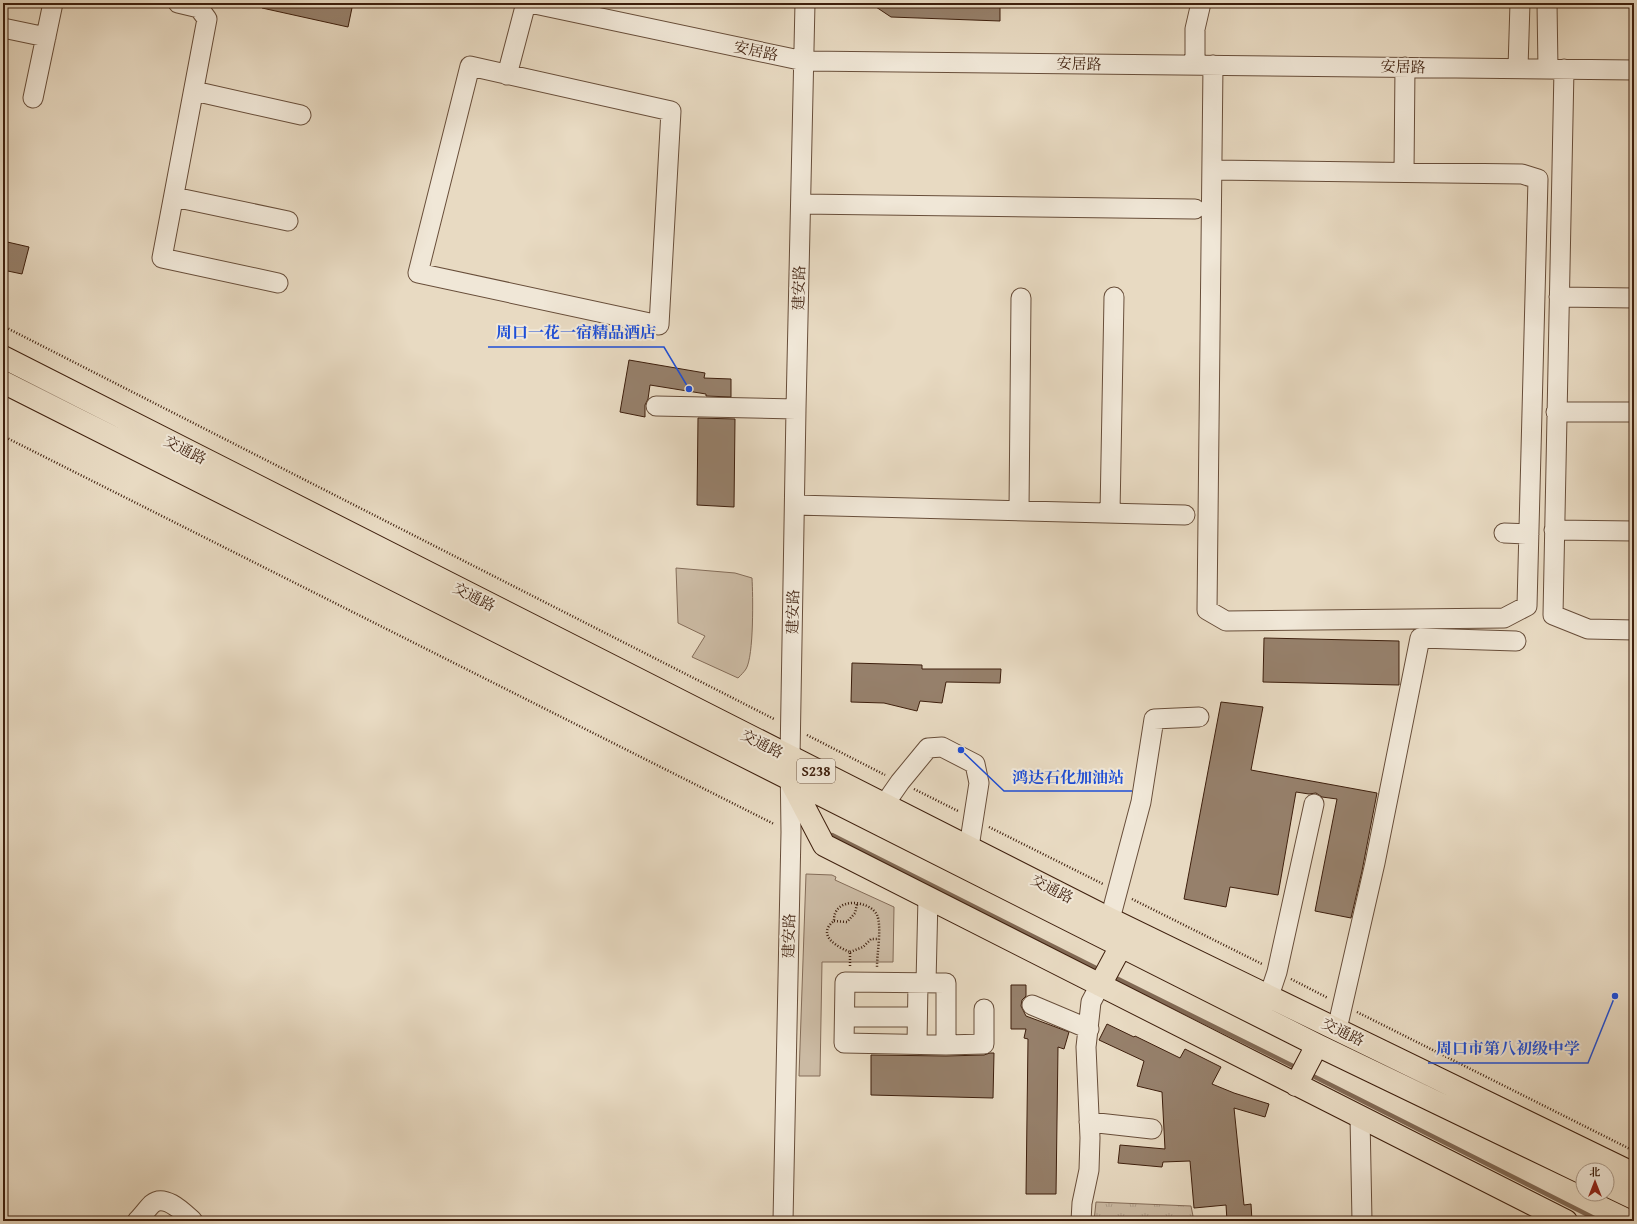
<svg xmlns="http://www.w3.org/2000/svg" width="1637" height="1224" font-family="'Gentium Book Plus','Noto Serif SC',serif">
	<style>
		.grass { fill: url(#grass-tufts); stroke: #846c58 }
		.green { fill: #cbbaa3; stroke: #846c58 }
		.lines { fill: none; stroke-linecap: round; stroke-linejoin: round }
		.stream { stroke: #816954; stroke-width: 4.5 }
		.building { fill: #96806b; stroke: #3e1f0d }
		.minor-casing { stroke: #684e3a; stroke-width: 21 }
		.major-casing { stroke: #3e1f0d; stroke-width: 24 }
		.path { stroke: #3e1f0d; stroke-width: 2.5; stroke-dasharray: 1 2; stroke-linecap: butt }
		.minor { stroke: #f0e7d7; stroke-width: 19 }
		.major { stroke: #e8dac2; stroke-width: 22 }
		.labels { text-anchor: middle; stroke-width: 4; stroke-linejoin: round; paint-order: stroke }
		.shield { fill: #f0e7d7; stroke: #735b4a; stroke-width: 1 }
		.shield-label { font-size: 14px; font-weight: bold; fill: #3e1f0d }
		.street-label { font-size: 15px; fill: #3e1f0d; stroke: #f0e7d7 }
		.leader { fill: none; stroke: #1d4ed8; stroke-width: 1.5 }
		.callout-dot { fill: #1d4ed8; stroke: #f0e7d7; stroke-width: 1.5 }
		.callout-label { font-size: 16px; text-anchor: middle; font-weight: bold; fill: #1d4ed8; stroke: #f0e7d7; stroke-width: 4; stroke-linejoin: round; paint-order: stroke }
	</style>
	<defs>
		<pattern id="grass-tufts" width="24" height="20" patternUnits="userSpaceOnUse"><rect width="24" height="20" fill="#cbbaa3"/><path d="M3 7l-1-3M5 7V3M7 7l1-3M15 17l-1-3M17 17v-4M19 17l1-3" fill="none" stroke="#af9f8b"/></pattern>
	</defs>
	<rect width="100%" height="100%" fill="#e8dac2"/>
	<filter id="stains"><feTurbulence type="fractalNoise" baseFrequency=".005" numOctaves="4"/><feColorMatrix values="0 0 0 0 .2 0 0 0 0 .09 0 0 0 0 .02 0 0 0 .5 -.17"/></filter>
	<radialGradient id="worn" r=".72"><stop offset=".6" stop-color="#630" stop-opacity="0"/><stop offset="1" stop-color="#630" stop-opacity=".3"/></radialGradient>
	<path class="grass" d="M1096,1202L1191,1206L1194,1221H1094Z"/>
	<path class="green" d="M676,568L735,573L752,578C753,595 754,656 746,669C744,672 741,675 738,678L692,657L705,636L678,623Z
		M806,874L832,875L836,877L835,880L894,907L893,962H822L820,1076H799Z"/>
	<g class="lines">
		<path class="stream" d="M832,835L1102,971
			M1112,976L1299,1069
			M1309,1074L1600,1221"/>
	</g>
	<path class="building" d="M263,3H353L348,27L262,8Z
		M870,3H1000V21L891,17Z
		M3,241L29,247L22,274L3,270Z
		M629,360L705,373L704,378L731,379V397L706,396V394L650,385L648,399L645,405V417L620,412Z
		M698,418L735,419L734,507L697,505Z
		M1264,638L1399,641V685L1263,682Z
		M852,663L922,665V669H1001L1000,683L946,682L942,703L920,701L917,711L884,703L851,702Z
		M1221,702L1263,707L1251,770L1377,793L1362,871L1351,918L1315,911L1337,799L1322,797L1316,793L1309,794L1296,792L1278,895L1230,887L1226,907L1184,899Z
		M1011,985H1026V996L1022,1000L1021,1006L1026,1016L1069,1032L1064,1049L1058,1047L1056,1194H1026L1028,1039L1024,1038L1026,1029H1011Z
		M1107,1024L1134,1037L1135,1036L1180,1058L1185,1049L1221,1067L1212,1084L1234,1093L1269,1104L1265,1117L1234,1108L1244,1205L1251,1204L1252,1221H1227L1226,1205L1194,1208L1190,1161L1163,1162L1162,1167L1118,1163L1120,1145L1165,1149L1162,1092L1137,1086L1144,1061L1099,1040Z
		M990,1053H994L993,1098L871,1095V1055L946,1056L984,1055Z"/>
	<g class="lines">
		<g class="minor-casing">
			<path id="minor" d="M178,3L199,8L207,19L162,258L278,283
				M530,3L804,61L1634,70
				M1547,3L1548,69
				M3,28L46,37
				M1195,65V29L1201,3
				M470,66L671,111L659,325L418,273Z
				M1518,68L1520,3
				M1564,69L1553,615L1588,629L1634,630
				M507,75L526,3
				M194,91L301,115
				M33,98L53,3
				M1212,170L1522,174L1538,179L1527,606L1504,618L1226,621L1207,610L1213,65
				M1404,172L1405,67
				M174,197L288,221
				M801,204L1195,209
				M1559,297L1634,298
				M656,406L796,409
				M1556,412H1634
				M795,505L1185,515
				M1019,511L1021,298
				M1110,513L1114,297
				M1554,530L1634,531
				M1504,533L1529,534
				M884,805L900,782L928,748L942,747L975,764L979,783L969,847
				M1110,919L1141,802L1154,719L1199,717
				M845,982L946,983V1045L844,1043Z
				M926,983L928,897
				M1269,996L1277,972L1314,804
				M1032,1005L1089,1029
				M845,1017H917
				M1337,1029L1375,863L1420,638L1516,641
				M917,1044L918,983
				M946,1045L984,1044V1009
				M1360,1117L1362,1221
				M1089,1122L1152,1129
				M137,1221C142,1216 147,1209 152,1204C165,1193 184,1213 193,1221
				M783,1221L791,832L790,758L796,409L805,3
				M1081,1221L1082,1203L1089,1170L1090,1138L1086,1047L1091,1002L1100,985"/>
		</g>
		<g class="major-casing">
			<path id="major" d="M3,357L1110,919L1634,1174
				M3,382L1317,1045L1583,1173
				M790,780L824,845L1566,1221
				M1100,985L1121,946
				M1296,1085L1317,1045
				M1607,1185L1634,1198"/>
		</g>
		<path class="path" d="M3,326L774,719
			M3,436L774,824
			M807,735L885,775
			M914,789L958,811
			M989,827L1103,884
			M1132,899L1262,964
			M834,921L847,922L855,913L857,904V906
			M850,952L863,947L871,939H878
			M850,966V952C837,947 816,935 834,921C833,896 870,900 877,915C882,927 877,953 877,967
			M1291,979L1328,998
			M1357,1012L1634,1151"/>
		<use href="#minor" class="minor"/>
		<use href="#major" class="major"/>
	</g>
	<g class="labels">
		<rect class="shield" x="797" y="759" width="38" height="24" rx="3"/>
		<g class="shield-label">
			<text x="816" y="776">S238</text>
		</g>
		<g class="street-label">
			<text transform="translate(756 51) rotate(12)" y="5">安居路</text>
			<text transform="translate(1079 64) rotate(1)" y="5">安居路</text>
			<text transform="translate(1403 67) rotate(1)" y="5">安居路</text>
			<text transform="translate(799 288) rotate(-89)" y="5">建安路</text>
			<text transform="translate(185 450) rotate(27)" y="5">交通路</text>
			<text transform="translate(474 597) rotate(27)" y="5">交通路</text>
			<text transform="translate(793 612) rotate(-89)" y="5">建安路</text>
			<text transform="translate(762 744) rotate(27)" y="5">交通路</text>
			<text transform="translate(1052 889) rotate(27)" y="5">交通路</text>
			<text transform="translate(789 936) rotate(-89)" y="5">建安路</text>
			<text transform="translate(1343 1032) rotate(26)" y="5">交通路</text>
		</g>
	</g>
	<path class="leader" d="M689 389L664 347H488M961 750L1004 791H1132M1615 996L1588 1063H1428"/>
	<g class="callout-dot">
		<circle cx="689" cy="389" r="4"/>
		<circle cx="961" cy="750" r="4"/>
		<circle cx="1615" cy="996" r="4"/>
	</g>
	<g class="callout-label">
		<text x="576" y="338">周口一花一宿精品酒店</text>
		<text x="1068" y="783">鸿达石化加油站</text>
		<text x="1508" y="1054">周口市第八初级中学</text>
	</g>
	<rect width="1637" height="1224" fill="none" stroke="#e8dac2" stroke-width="16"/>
	<rect x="4" y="4" width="1629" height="1216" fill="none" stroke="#3e1f0d" stroke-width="2"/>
	<rect x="8" y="8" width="1621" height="1208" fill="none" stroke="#3e1f0d"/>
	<g transform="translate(1595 1182)"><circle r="19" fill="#f0e7d7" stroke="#a99786"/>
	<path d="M0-3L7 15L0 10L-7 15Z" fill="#8f2418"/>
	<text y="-6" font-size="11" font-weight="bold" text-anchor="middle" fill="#3e1f0d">北</text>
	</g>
	<rect width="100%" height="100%" filter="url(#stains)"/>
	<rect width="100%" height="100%" fill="url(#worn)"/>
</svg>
